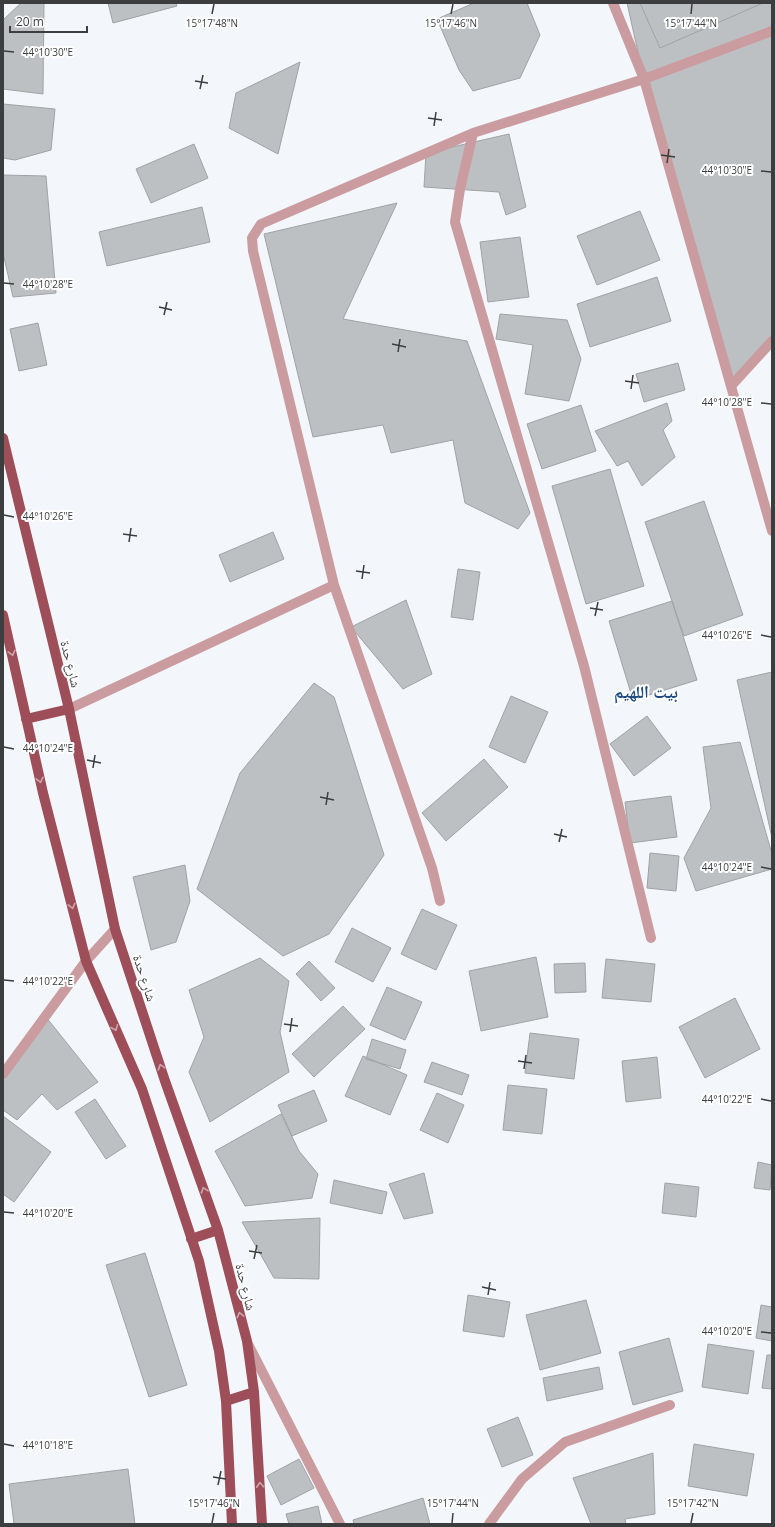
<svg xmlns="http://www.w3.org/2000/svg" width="775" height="1527" font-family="'Open Sans','Noto Naskh Arabic',sans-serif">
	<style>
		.building { fill: #bcc0c3; stroke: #9fa3a6 }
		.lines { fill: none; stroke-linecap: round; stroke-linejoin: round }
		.minor { stroke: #ca9c9f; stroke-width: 10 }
		.major { stroke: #9d4e58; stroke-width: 10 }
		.oneway { stroke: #cea6ac }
		.ticks { fill: none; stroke: #3b3d3e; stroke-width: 1.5 }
		.labels { text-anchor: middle; stroke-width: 4; stroke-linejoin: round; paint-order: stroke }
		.street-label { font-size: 13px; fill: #3b3d3e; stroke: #fff }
		.district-label { font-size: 17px; font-weight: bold; fill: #1c4a7e; stroke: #fff }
		.ticks-label { font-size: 10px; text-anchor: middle; fill: #3b3d3e; stroke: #fff; stroke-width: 4; stroke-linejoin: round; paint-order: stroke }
	</style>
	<rect width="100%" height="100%" fill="#f3f7fb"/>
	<path class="building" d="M21,3H44L43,94L3,89V20Z
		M108,3H176L177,6L113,23Z
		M474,3H527L540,35L520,78L473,91L459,70L437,19Z
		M627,3H772V341L732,385L644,79Z
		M640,3H763L660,48Z
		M300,62L278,154L229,128L236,93Z
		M3,104L55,109L51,150L15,160L3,158Z
		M509,134L526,207L506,215L499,192L424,187L426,153Z
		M194,144L208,178L151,203L136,169Z
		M3,175L46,176L56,293L13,297L3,253Z
		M397,203L343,319L467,341L530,513L518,529L465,503L453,440L391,453L383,425L313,437L264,234Z
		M202,207L210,242L107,266L99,232Z
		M640,211L660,260L597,285L577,236Z
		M520,237L529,297L488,302L480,242Z
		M657,277L671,321L590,347L577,304Z
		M500,314L567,320L581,359L569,401L525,394L533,345L496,339Z
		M38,323L47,365L19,371L10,329Z
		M678,363L685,390L644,402L636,374Z
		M667,403L672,421L663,430L675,457L642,486L628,461L617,466L595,431Z
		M581,405L596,451L542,469L527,424Z
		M610,469L644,586L586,604L552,486Z
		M704,501L743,615L684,636L645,522Z
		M273,532L284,559L230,582L219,555Z
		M458,569L480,572L473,620L451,617Z
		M406,600L432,674L403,689L351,627Z
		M672,601L697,680L633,700L609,621Z
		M772,672V838L737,680Z
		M314,683L334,697L384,855L329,934L283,956L197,889L240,773Z
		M511,696L548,712L525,763L489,747Z
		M647,716L671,748L634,776L610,744Z
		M740,742L772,854V869L696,891L684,858L711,808L703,747Z
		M484,759L508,787L446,841L422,813Z
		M671,796L677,837L630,843L625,802Z
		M650,853L679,856L676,891L647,888Z
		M185,865L190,901L176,942L151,950L133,877Z
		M422,909L457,925L436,970L401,954Z
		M352,928L391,948L373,982L335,962Z
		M536,957L548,1017L481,1031L469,971Z
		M260,958L289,981L280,1032L289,1072L210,1122L189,1072L204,1037L189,990Z
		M606,959L655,964L651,1002L602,998Z
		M309,961L335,988L321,1001L296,974Z
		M585,963L586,992L555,993L554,964Z
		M387,987L422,1002L405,1040L370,1025Z
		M735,998L760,1049L705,1078L679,1027Z
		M343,1006L365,1029L314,1077L292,1054Z
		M46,1017L98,1082L57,1110L42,1094L17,1120L3,1110V1078Z
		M530,1033L579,1039L574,1079L525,1073Z
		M372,1039L406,1050L400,1069L366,1059Z
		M363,1056L407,1075L390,1115L345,1096Z
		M657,1057L661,1098L626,1102L622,1061Z
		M432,1062L469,1075L462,1095L424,1082Z
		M508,1085L547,1089L542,1134L503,1130Z
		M314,1090L327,1121L292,1136L278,1105Z
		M437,1093L464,1105L448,1143L420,1130Z
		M95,1099L126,1146L106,1159L75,1112Z
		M281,1114L299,1151L318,1174L312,1198L245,1206L215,1151Z
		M3,1116L51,1152L14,1202L3,1194Z
		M758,1162L772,1165L770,1190L754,1188Z
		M424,1173L433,1213L404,1219L389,1184Z
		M334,1180L387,1192L382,1214L330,1203Z
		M665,1183L699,1187L696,1217L662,1213Z
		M320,1218L319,1279L274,1278L242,1222Z
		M145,1253L187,1385L149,1397L106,1265Z
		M468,1295L510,1302L504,1337L463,1331Z
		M586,1300L601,1353L540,1370L526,1315Z
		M761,1305L772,1307V1341L756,1338Z
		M669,1338L683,1391L633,1405L619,1352Z
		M708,1344L754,1351L748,1394L702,1387Z
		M767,1355H772V1389L762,1388Z
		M599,1367L603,1389L547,1401L543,1378Z
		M518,1417L533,1455L502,1467L487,1429Z
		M694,1444L754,1454L747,1496L688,1486Z
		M653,1453L655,1514L625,1519L626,1524H591L573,1478Z
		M299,1459L314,1488L281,1505L267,1476Z
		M128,1469L135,1524H14L9,1484Z
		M423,1498L430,1524H354L353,1520Z
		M318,1506L322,1524H289L286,1514Z"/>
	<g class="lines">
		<path class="minor" d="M613,3L644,79L772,531
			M473,133L460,189L455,222L584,666L651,938
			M732,385L772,341
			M334,585L432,868L440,901
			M69,709L334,585L253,251L252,238L261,224L473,133L644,79L772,31
			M3,1074L86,961L115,929
			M248,1344L340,1524
			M489,1524L522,1479L565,1442L670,1405"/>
		<path class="major" d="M3,438L69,709L115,929L165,1081L218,1230L247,1341L254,1392L262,1524
			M3,615L43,793L86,961L142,1089L199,1261L219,1351L226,1401L232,1524
			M26,719L69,709
			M191,1239L218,1230
			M226,1401L254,1392"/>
	</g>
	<defs><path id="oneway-chevron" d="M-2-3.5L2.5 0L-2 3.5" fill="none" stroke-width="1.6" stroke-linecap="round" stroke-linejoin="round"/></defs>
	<g class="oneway">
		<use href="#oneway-chevron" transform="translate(12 653) rotate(77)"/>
		<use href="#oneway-chevron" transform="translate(40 780) rotate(77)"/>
		<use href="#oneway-chevron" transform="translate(72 906) rotate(76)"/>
		<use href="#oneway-chevron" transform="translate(115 1028) rotate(67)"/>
		<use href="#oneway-chevron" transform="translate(161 1067) rotate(-108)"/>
		<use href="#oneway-chevron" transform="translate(204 1190) rotate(-109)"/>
		<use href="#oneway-chevron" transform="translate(240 1315) rotate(-104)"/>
		<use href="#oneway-chevron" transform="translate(260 1485) rotate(-93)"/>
	</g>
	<path class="ticks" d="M212,14L214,4M451,14L453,4M691,14L692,4M4,51L14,52M195,81L208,83M200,89L203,75M428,118L442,120M434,126L436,112M661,155L675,157M667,163L669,149M761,171L771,172M4,283L14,284M159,307L172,310M164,315L167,302M392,344L406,347M398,352L400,339M625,381L639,383M631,389L633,375M761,403L771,404M4,515L14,517M123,534L137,536M129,542L131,528M356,571L370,573M362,579L364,565M590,608L603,610M595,616L598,602M761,635L771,637M4,747L14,749M87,760L101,763M93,768L95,755M320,797L334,800M326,805L328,792M554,834L567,837M559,842L562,829M761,867L771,869M4,980L14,981M284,1024L298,1026M290,1032L292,1018M518,1061L532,1063M524,1069L526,1055M761,1099L771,1101M4,1212L14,1213M249,1251L262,1253M254,1259L257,1245M482,1287L496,1290M488,1295L490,1282M761,1332L771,1333M4,1444L14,1446M213,1477L226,1479M218,1485L221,1471M212,1523L214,1513M452,1523L453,1513M691,1523L693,1513"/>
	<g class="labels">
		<g class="street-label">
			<text transform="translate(71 664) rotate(76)" y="5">شارع حدة</text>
			<text transform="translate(145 978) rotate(72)" y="5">شارع حدة</text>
			<text transform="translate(246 1287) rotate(76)" y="5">شارع حدة</text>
		</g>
		<g class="district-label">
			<text x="646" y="698">بيت اللهيم</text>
		</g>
	</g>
	<g class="ticks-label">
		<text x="451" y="27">15°17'46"N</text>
		<text x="691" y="27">15°17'44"N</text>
		<text x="212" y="27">15°17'48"N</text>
		<text x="48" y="56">44°10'30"E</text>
		<text x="727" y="174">44°10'30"E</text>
		<text x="48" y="288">44°10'28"E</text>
		<text x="727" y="406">44°10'28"E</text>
		<text x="48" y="520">44°10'26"E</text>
		<text x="727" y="639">44°10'26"E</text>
		<text x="48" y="752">44°10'24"E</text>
		<text x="727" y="871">44°10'24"E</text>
		<text x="48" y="985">44°10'22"E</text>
		<text x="727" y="1103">44°10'22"E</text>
		<text x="48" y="1217">44°10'20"E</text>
		<text x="727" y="1335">44°10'20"E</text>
		<text x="48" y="1449">44°10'18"E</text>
		<text x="214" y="1507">15°17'46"N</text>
		<text x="453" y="1507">15°17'44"N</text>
		<text x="693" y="1507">15°17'42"N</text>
	</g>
	<rect width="775" height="1527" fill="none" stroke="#3b3d3e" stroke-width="8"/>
	<path d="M10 26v6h77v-6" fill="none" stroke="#3b3d3e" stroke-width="2"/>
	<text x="16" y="26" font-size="12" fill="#3b3d3e" stroke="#ffffff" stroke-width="3" paint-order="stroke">20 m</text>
</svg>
